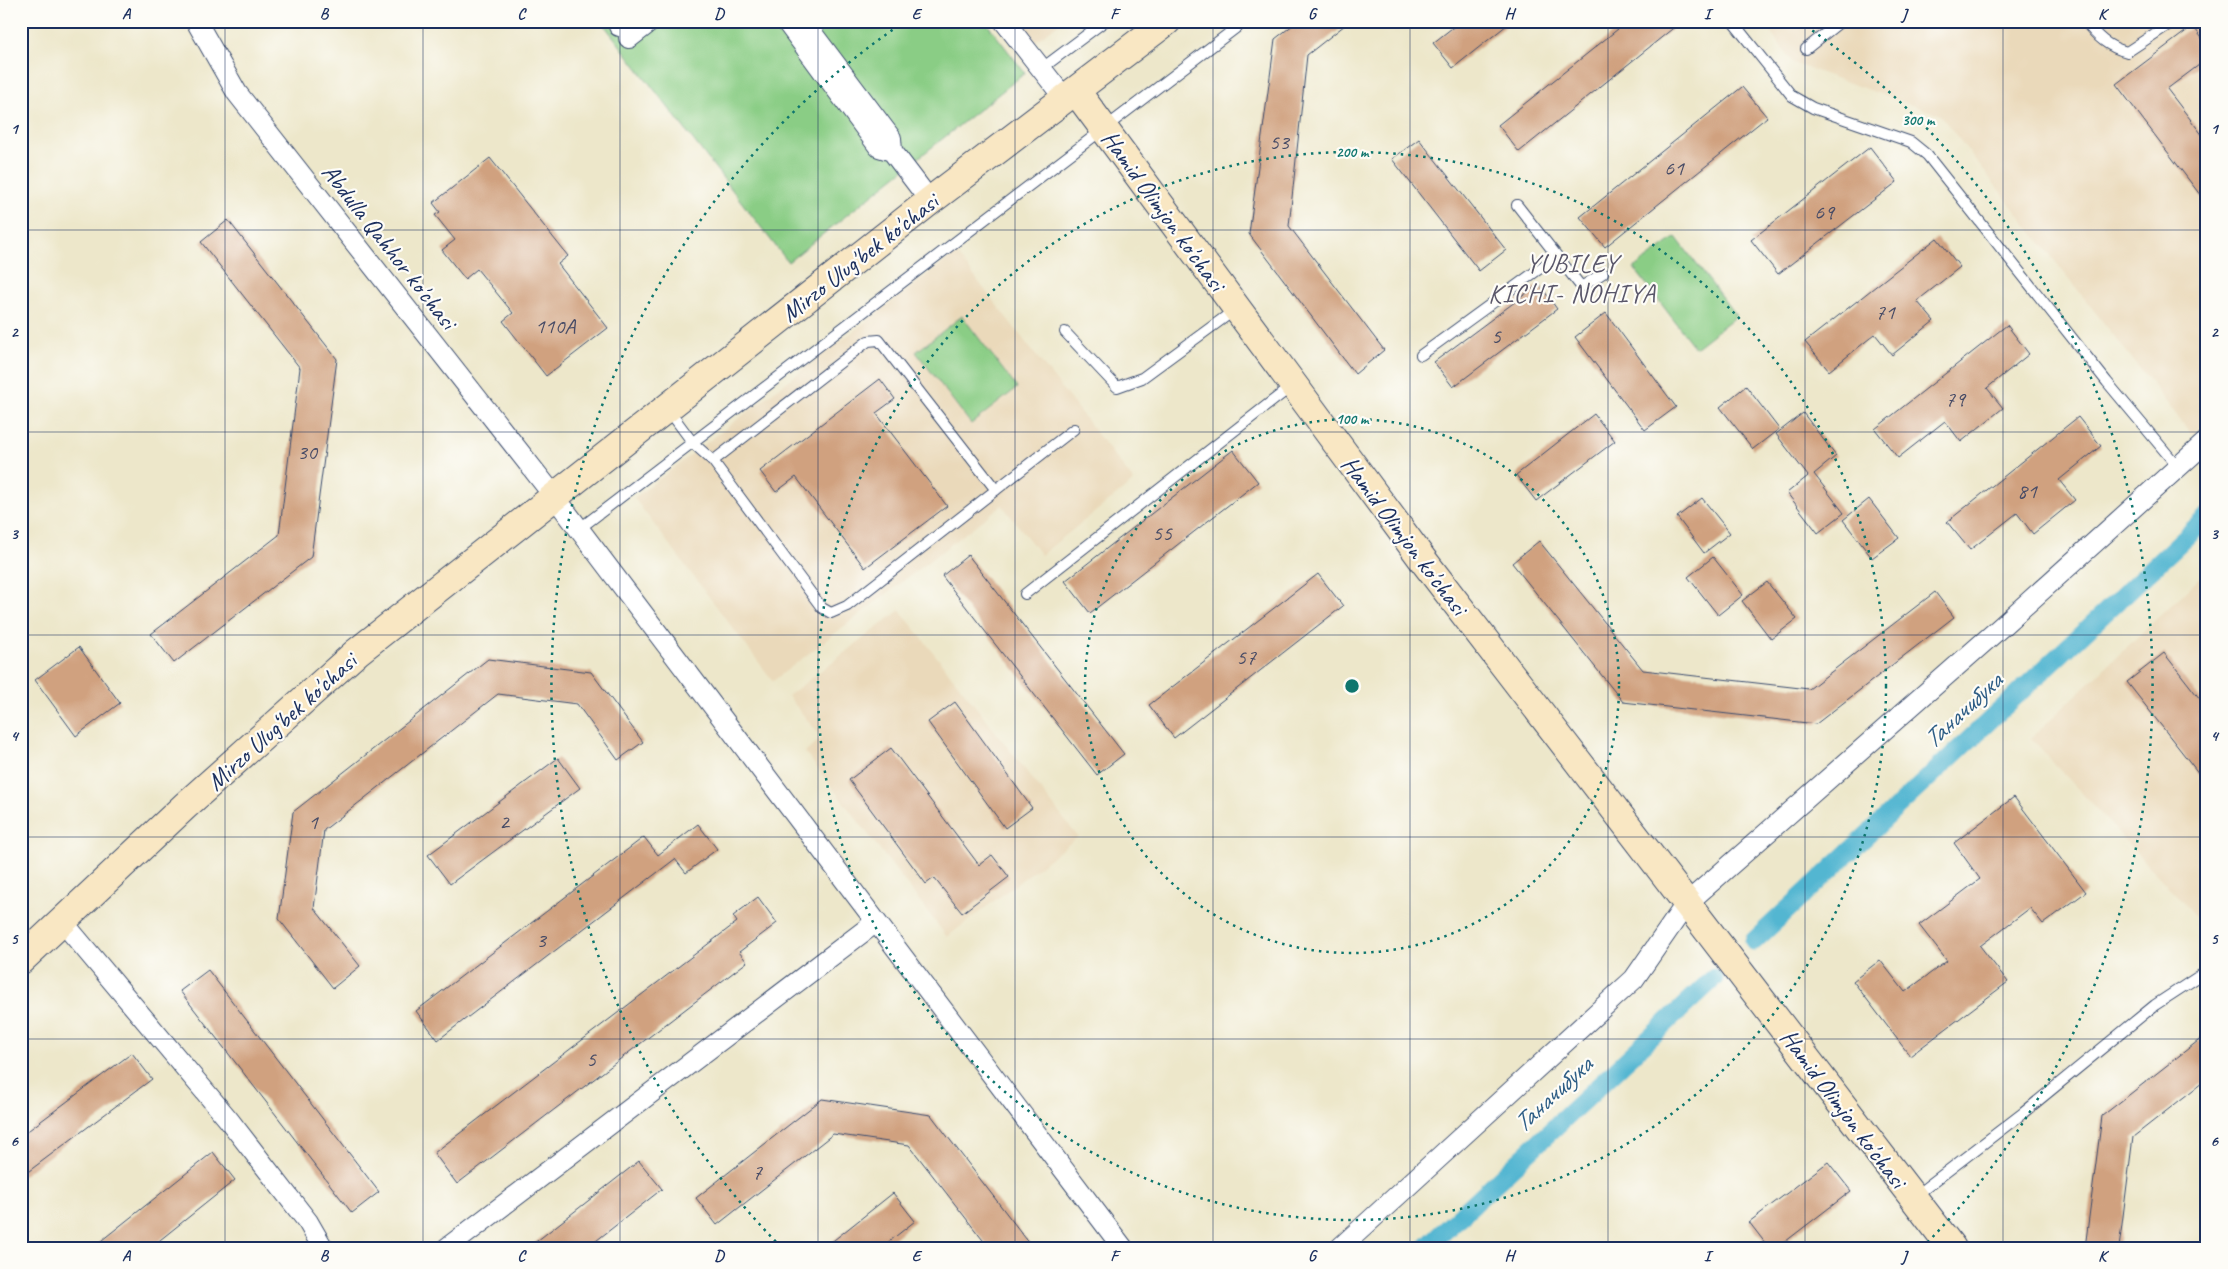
<svg xmlns="http://www.w3.org/2000/svg" width="2228" height="1269" font-family="Caveat,sans-serif">
	<style>
		.built { fill: #ead9ba }
		.green { fill: #8acd85; stroke: #527e72 }
		.lines { fill: none; stroke-linecap: round; stroke-linejoin: round }
		.canal { stroke: #52b6d1; stroke-width: 19 }
		.building { fill: #d0a17f }
		.lane-casing { stroke: #3a4b6e; stroke-width: 12 }
		.street-casing { stroke: #3a4b6e; stroke-width: 22 }
		.secondary-casing { stroke: #3a4b6e; stroke-width: 30 }
		.lane { stroke: #fff; stroke-width: 10 }
		.street { stroke: #fff; stroke-width: 20 }
		.secondary { stroke: #f9e7c3; stroke-width: 28 }
		.grid { fill: none; stroke: #1b2f5e; stroke-width: 1; stroke-opacity: 0.55 }
		.ring { fill: none; stroke: #0f766e; stroke-width: 2.5; stroke-dasharray: 2.5 5 }
		.labels { text-anchor: middle; stroke-width: 4.5; stroke-linejoin: round; paint-order: stroke }
		.number-label { font-size: 22px; fill: #484c66 }
		.street-label { font-size: 25px; fill: #1b2f5e; stroke: #fdfcf7 }
		.neighbourhood-label { font-size: 26px; letter-spacing: 1px; fill: #5a576a; stroke: #fdfcf7 }
		.water-label { font-size: 26px; font-style: italic; fill: #2e5e86; stroke: #fdfcf7 }
		.centre { fill: #0f766e; stroke: #fdfcf7; stroke-width: 2.5 }
		.ring-label { font-size: 15px; text-anchor: middle; font-weight: bold; fill: #0f766e; stroke: #fdfcf7; stroke-width: 4.5; stroke-linejoin: round; paint-order: stroke }
		.neatline { fill: none; stroke: #1b2f5e; stroke-width: 2 }
		.grid-label { font-size: 16px; text-anchor: middle; font-weight: bold; fill: #1b2f5e }
	</style>
	<rect width="100%" height="100%" fill="#fdfcf7"/>
	<filter id="ink" filterUnits="userSpaceOnUse"><feTurbulence type="fractalNoise" baseFrequency=".02" numOctaves="2"/><feDisplacementMap in="SourceGraphic" scale="10" xChannelSelector="R" yChannelSelector="G"/><feConvolveMatrix kernelMatrix="1 2 1 2 8 2 1 2 1" color-interpolation-filters="sRGB"/></filter>
	<filter id="wash" filterUnits="userSpaceOnUse"><feTurbulence type="fractalNoise" baseFrequency=".0096" numOctaves="4" result="noise"/><feDisplacementMap in="SourceGraphic" scale="20" xChannelSelector="R" yChannelSelector="G"/><feGaussianBlur stdDeviation="1.12" result="paint"/><feColorMatrix in="noise" values="0 0 0 0 0 0 0 0 0 0 0 0 0 0 0 0 0 1.4 0 .05"/><feComposite in="paint" operator="in"/></filter>
	<g filter="url(#wash)">
		<rect width="100%" height="100%" fill="#ede7ca"/>
		<path class="built" d="M1021,21H1062L1036,41Z
			M1762,21H2207V421L2192,435L1940,115L1793,63Z
			M956,253L1134,481L1041,555L1002,505L773,681L634,498Z
			M2207,571V929L2031,738Z
			M900,610L1078,837L947,937L805,752L822,738L788,696Z"/>
		<path class="green" d="M601,21H985L1025,73L788,262Z
			M1676,237L1736,316L1695,348L1634,268Z
			M962,316L1017,388L971,424L916,352Z"/>
		<g class="lines">
			<path class="canal" d="M1754,941L2207,517
				M1426,1248L1714,978"/>
		</g>
		<g id="blocks">
			<path class="building" d="M1298,21H1350L1307,55L1289,226L1384,350L1355,374L1249,234L1275,39Z
				M1461,21H1512L1453,68L1433,43Z
				M1628,21H1682L1519,152L1498,125Z
				M2193,26L2207,45V59L2167,89L2207,141V204L2116,84Z
				M1742,87L1767,117L1605,247L1580,217Z
				M1419,139L1506,250L1479,271L1392,159Z
				M1870,147L1897,182L1778,274L1751,240Z
				M490,158L568,256L558,264L608,328L546,376L503,321L513,313L477,269L465,279L442,250L455,240L435,215L440,212L433,203Z
				M228,220L337,359L311,557L174,663L151,634L279,535L300,368L201,242Z
				M1937,238L1960,267L1917,301L1934,321L1892,355L1875,334L1829,371L1805,342Z
				M1539,284L1557,309L1453,387L1434,362Z
				M1606,313L1676,407L1645,430L1575,337Z
				M2007,325L2029,354L1987,388L2003,408L1961,442L1945,421L1898,458L1875,429Z
				M880,379L895,399L876,413L947,506L865,568L796,477L776,492L760,471Z
				M1746,386L1779,429L1753,449L1720,407Z
				M1803,413L1836,456L1814,474L1844,513L1818,533L1787,493L1808,476L1776,434Z
				M1594,414L1615,441L1536,501L1516,475Z
				M2078,417L2101,446L2059,480L2075,500L2033,534L2017,513L1970,550L1947,522Z
				M1233,450L1258,482L1090,613L1065,581Z
				M1702,498L1730,533L1704,553L1677,517Z
				M1869,499L1899,538L1872,558L1843,520Z
				M1539,541L1643,670L1809,689L1935,592L1954,617L1816,724L1623,702L1512,563Z
				M968,555L1124,754L1097,775L942,576Z
				M1713,557L1743,595L1718,615L1688,577Z
				M1318,574L1343,606L1174,738L1149,705Z
				M1767,582L1797,619L1771,639L1742,601Z
				M79,647L120,703L76,736L35,680Z
				M2164,653L2207,708V784L2127,682Z
				M488,659L591,672L643,742L618,760L577,704L498,694L324,830L314,908L360,966L333,988L279,919L293,812Z
				M955,702L1032,808L1005,828L928,722Z
				M891,748L979,865L992,855L1009,877L962,913L934,878L926,884L849,780Z
				M558,758L580,788L450,884L428,855Z
				M2014,797L2086,892L2043,924L2030,908L1980,946L2008,982L1910,1056L1853,981L1880,960L1905,992L1947,961L1919,925L1980,879L1954,843Z
				M698,824L717,849L686,873L675,859L438,1040L416,1011L644,837L658,855Z
				M758,897L777,923L739,952L747,962L457,1184L434,1153L737,922L733,916Z
				M208,970L379,1192L352,1213L180,991Z
				M2207,1034V1079L2133,1137L2119,1248H2085L2102,1116Z
				M132,1053L152,1079L21,1177V1136Z
				M822,1099L931,1115L1033,1248H989L909,1145L833,1134L717,1225L696,1198Z
				M213,1152L235,1180L150,1248H92Z
				M639,1161L662,1189L587,1248H528Z
				M1828,1162L1851,1191L1777,1248H1769L1749,1222Z
				M893,1193L915,1221L881,1248H824Z"/>
		</g>
	</g>
	<g filter="url(#ink)">
		<use href="#blocks" fill-opacity="0" stroke="#3a4b6e" stroke-width="1"/>
		<g class="lines">
			<g class="lane-casing">
				<path id="lane" d="M1732,21L1792,96L1813,108L1911,142L1927,155L2107,382L2178,467
					M2085,21C2097,37 2108,47 2127,52L2174,21
					M1806,49L1841,21
					M1041,69L1105,21
					M1517,205L1579,284L1583,286L1603,273
					M1065,332L1117,387L1142,378L1236,309
					M1421,355L1557,256
					M667,408L693,443L713,461L822,608L831,613L847,606L1074,429
					M713,461L868,341L879,340L996,490
					M579,529L1245,21
					M1025,594L1293,385
					M1915,1196L2023,1113L2155,1005L2207,971"/>
			</g>
			<g class="street-casing">
				<path id="street" d="M196,21L237,93L554,496L1123,1248
					M786,21L879,147L892,151L891,138L803,21
					M1004,21L1065,99
					M619,26L626,21
					M629,38L651,21
					M892,151L930,201
					M62,921L228,1119L308,1222L323,1248
					M447,1248L876,922
					M1340,1248L1634,979L1686,904L2001,627L2207,441"/>
			</g>
			<g class="secondary-casing">
				<path id="secondary" d="M1076,91L1423,560L1952,1248
					M21,960L185,806L357,652L930,201L1167,21"/>
			</g>
			<use href="#lane" class="lane"/>
			<use href="#street" class="street"/>
			<use href="#secondary" class="secondary"/>
		</g>
	</g>
	<path class="grid" d="M225,21V1248M423,21V1248M620,21V1248M818,21V1248M1015,21V1248M1213,21V1248M1410,21V1248M1608,21V1248M1805,21V1248M2003,21V1248M21,230H2207M21,432H2207M21,635H2207M21,837H2207M21,1039H2207"/>
	<g class="ring">
		<circle cx="1352" cy="686" r="267"/>
		<circle cx="1352" cy="686" r="534"/>
		<path d="M781 1247A801 801 0 0 1 904 22M1800 22A801 801 0 0 1 1923 1247"/>
	</g>
	<g class="labels">
		<g class="number-label">
			<text x="1279" y="149">53</text>
			<text x="1674" y="175">61</text>
			<text x="1824" y="219">69</text>
			<text x="1885" y="319">71</text>
			<text x="555" y="333">110A</text>
			<text x="1496" y="343">5</text>
			<text x="1955" y="406">79</text>
			<text x="307" y="459">30</text>
			<text x="2027" y="498">81</text>
			<text x="1162" y="540">55</text>
			<text x="1246" y="664">57</text>
			<text x="313" y="829">1</text>
			<text x="504" y="829">2</text>
			<text x="541" y="947">3</text>
			<text x="591" y="1066">5</text>
			<text x="757" y="1179">7</text>
		</g>
		<g class="street-label">
			<text transform="translate(1164 210) rotate(54)" y="9">Hamid Olimjon ko'chasi</text>
			<text transform="translate(390 246) rotate(52)" y="9">Abdulla Qahhor ko'chasi</text>
			<text transform="translate(859 257) rotate(-38)" y="9">Mirzo Ulug'bek ko'chasi</text>
			<text transform="translate(1405 535) rotate(53)" y="9">Hamid Olimjon ko'chasi</text>
			<text transform="translate(281 721) rotate(-42)" y="9">Mirzo Ulug‘bek ko'chasi</text>
			<text transform="translate(1844 1108) rotate(53)" y="9">Hamid Olimjon ko'chasi</text>
		</g>
		<g class="neighbourhood-label">
			<text x="1572" y="272">YUBILEY<tspan x="1572" dy="30">KICHI- NOHIYA</tspan></text>
		</g>
		<g class="water-label">
			<text transform="translate(1962 710) rotate(-43)" y="9">Таначибука</text>
			<text transform="translate(1552 1094) rotate(-43)" y="9">Таначибука</text>
		</g>
	</g>
	<circle cx="1352" cy="686" r="8" class="centre"/>
	<g class="ring-label">
		<text x="1918" y="125">300 m</text>
		<text x="1352" y="157">200 m</text>
		<text x="1352" y="424">100 m</text>
	</g>
	<rect width="2228" height="1269" fill="none" stroke="#fdfcf7" stroke-width="55"/>
	<rect x="28" y="28" width="2172" height="1214" class="neatline"/>
	<g class="grid-label">
		<text x="126" y="19">A</text>
		<text x="324" y="19">B</text>
		<text x="521" y="19">C</text>
		<text x="719" y="19">D</text>
		<text x="916" y="19">E</text>
		<text x="1114" y="19">F</text>
		<text x="1312" y="19">G</text>
		<text x="1509" y="19">H</text>
		<text x="1707" y="19">I</text>
		<text x="1904" y="19">J</text>
		<text x="2102" y="19">K</text>
		<text x="14" y="134">1</text>
		<text x="2214" y="134">1</text>
		<text x="14" y="337">2</text>
		<text x="2214" y="337">2</text>
		<text x="14" y="539">3</text>
		<text x="2214" y="539">3</text>
		<text x="14" y="741">4</text>
		<text x="2214" y="741">4</text>
		<text x="14" y="944">5</text>
		<text x="2214" y="944">5</text>
		<text x="14" y="1146">6</text>
		<text x="2214" y="1146">6</text>
		<text x="126" y="1261">A</text>
		<text x="324" y="1261">B</text>
		<text x="521" y="1261">C</text>
		<text x="719" y="1261">D</text>
		<text x="916" y="1261">E</text>
		<text x="1114" y="1261">F</text>
		<text x="1312" y="1261">G</text>
		<text x="1509" y="1261">H</text>
		<text x="1707" y="1261">I</text>
		<text x="1904" y="1261">J</text>
		<text x="2102" y="1261">K</text>
	</g>
</svg>
